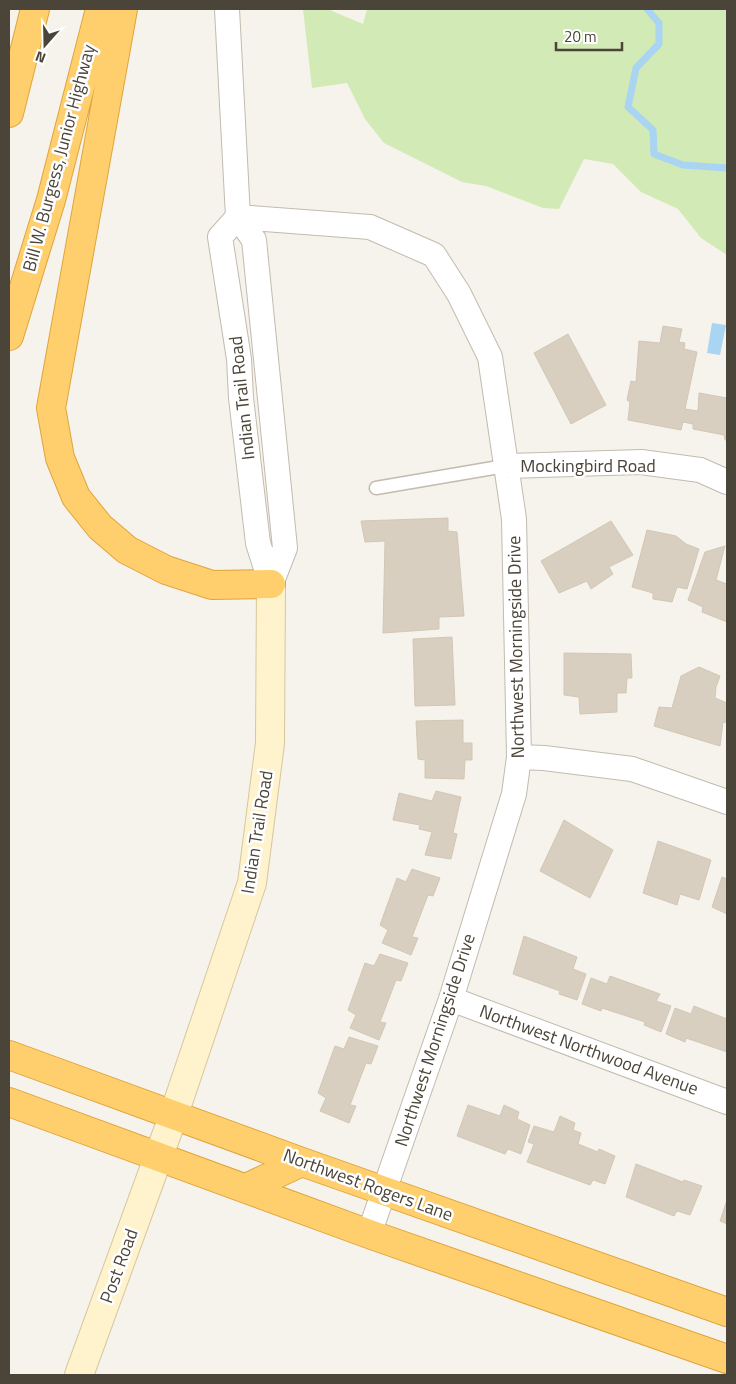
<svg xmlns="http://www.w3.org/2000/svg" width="736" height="1384" font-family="'Titillium Web',sans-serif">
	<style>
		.green { fill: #d2eab5 }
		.water { fill: #a9d4f2 }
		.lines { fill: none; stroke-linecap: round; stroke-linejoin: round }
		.stream { stroke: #a9d4f2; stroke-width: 7 }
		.building { fill: #d8cfc1; stroke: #d3c7b4 }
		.lane-casing { stroke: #c2bbae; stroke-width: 15 }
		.street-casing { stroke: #c2bbae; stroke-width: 26 }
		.secondary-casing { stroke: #d6c79b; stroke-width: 30 }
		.highway-casing { stroke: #e0a43c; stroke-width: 30 }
		.lane { stroke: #fff; stroke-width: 12 }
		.street { stroke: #fff; stroke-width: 24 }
		.secondary { stroke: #fff3cd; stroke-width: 28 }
		.highway { stroke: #ffcf6e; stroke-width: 28 }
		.labels { text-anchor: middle; stroke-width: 5; stroke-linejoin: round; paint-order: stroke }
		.street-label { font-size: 18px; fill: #4b4439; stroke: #fff }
	</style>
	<rect width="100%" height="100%" fill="#f6f3ec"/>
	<path class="green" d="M303,9H329L332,11L363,24L367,9H727V255L701,238L678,209L641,192L613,164L584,159L559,209L543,208L486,186L462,182L384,143L365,119L347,83L312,88Z"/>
	<path class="water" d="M712,323L726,325L720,355L707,353Z"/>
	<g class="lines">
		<path class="stream" d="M647,9L659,23V44L636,68L628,107L653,130L654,154L683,165L727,168"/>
	</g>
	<path class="building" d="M663,326L682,329L679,342L685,343L684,349L697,352L685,409L698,411L699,393L727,398V440H725L724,435L693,429V424L683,422L681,430L628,420L630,402L627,400L631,381L636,382L639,341L660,343Z
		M568,334L606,405L571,424L534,353Z
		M448,518V531L457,532L464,616L439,617V629L383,633L385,541L365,542L361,521Z
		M611,521L633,555L609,567L613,574L591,589L587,581L559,593L541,561Z
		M647,530L676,536L686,544L699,549L687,589L677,587L672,602L653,599V593L632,587Z
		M725,546L716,580L727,584V622L702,612L703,607L688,600L705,552Z
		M452,637L455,705L415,706L413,639Z
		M564,653L631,654L632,678H627L626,693H617V712L580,714L579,697L564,695Z
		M699,667L720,676L716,687L715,698L727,703V723L723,722L720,746L654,726L659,707L672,708L681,676Z
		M463,720V743H472V760H465L464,779L425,778V760L418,759L416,721Z
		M436,791L461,797L453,833L457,834L451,859L425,855L432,832L419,829L420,825L393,820L399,793L432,801Z
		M564,820L613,850L590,898L540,871Z
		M658,841L711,860L699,900L680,894L677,905L643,893Z
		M412,869L440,878L433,896L428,895L412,937L418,938L411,955L382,943L388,930L380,925L397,878L406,882Z
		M722,877L727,879V914L712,907Z
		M524,936L577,957L573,969L586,974L577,1000L559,994L560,991L513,974Z
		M380,954L408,963L401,981L396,980L380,1022L386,1023L379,1040L350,1028L356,1015L348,1010L365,963L374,966Z
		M610,976L660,994L656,1001L671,1006L661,1032L644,1025L645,1022L602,1008L601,1011L582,1004L591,978L607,984Z
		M694,1006L727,1019V1052L686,1038L685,1042L666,1034L675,1008L691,1014Z
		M349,1037L378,1046L371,1064L366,1063L350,1105L356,1106L349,1123L320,1111L326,1098L318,1093L335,1046L344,1049Z
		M468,1105L500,1116L504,1105L519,1112L517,1119L530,1125L521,1154L508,1149L505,1154L457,1136Z
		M560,1116L575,1123L573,1130L581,1133L578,1144L598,1152L599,1149L615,1156L605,1184L593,1180L590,1185L527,1162L534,1144L528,1142L534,1126L554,1132Z
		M636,1164L683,1182L684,1180L702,1186L690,1215L677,1211L674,1216L626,1197Z
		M727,1200V1224L720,1221Z"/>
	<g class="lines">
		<g class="lane-casing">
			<path id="lane" d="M376,488L505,466"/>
		</g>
		<g class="street-casing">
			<path id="street" d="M227,9L238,217L254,240L285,548L271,584
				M238,217L370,227L434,255L459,294L490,357L514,519L519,757L514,794L451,999L369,1234
				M238,217L220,237L239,359L241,398L258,543L271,584
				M505,466L641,462L700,470L727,482
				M519,757L544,758L632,769L727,802
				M451,999L727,1102"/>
		</g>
		<g class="secondary-casing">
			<path id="secondary" d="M79,1375L174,1114L252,883L270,743L271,584"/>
		</g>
		<g class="highway-casing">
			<path id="highway" d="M123,9L51,408L60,458L76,497L100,527L127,550L166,570L212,585L271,584
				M9,113L35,9
				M9,336L51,200L100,9
				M9,1055L302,1162L727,1312
				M9,1102L369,1234L727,1359
				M246,1188L302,1162"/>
		</g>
		<use href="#lane" class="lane"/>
		<use href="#street" class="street"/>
		<use href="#secondary" class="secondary"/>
		<use href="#highway" class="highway"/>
	</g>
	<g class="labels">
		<g class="street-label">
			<text transform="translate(59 158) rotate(-75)" y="6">Bill W. Burgess, Junior Highway</text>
			<text transform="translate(242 398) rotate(-96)" y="6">Indian Trail Road</text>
			<text x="588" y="472">Mockingbird Road</text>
			<text transform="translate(516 647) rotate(-91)" y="6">Northwest Morningside Drive</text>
			<text transform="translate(257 832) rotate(-81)" y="6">Indian Trail Road</text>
			<text transform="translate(435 1040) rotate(-72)" y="6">Northwest Morningside Drive</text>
			<text transform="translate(589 1050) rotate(20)" y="6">Northwest Northwood Avenue</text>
			<text transform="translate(368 1185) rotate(20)" y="6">Northwest Rogers Lane</text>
			<text transform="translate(119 1266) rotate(-70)" y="6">Post Road</text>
		</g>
	</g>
	<rect width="736" height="1384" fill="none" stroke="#4b4439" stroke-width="20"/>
	<g transform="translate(45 45) rotate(200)" stroke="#ffffff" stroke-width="4" paint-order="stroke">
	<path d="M0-4L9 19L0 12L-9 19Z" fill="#4b4439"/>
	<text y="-8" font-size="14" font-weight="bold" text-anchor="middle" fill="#4b4439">N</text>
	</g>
	<path d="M556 42v8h66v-8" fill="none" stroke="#4b4439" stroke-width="2.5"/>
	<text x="564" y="42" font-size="15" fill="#4b4439" stroke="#ffffff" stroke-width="4" paint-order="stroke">20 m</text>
</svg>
